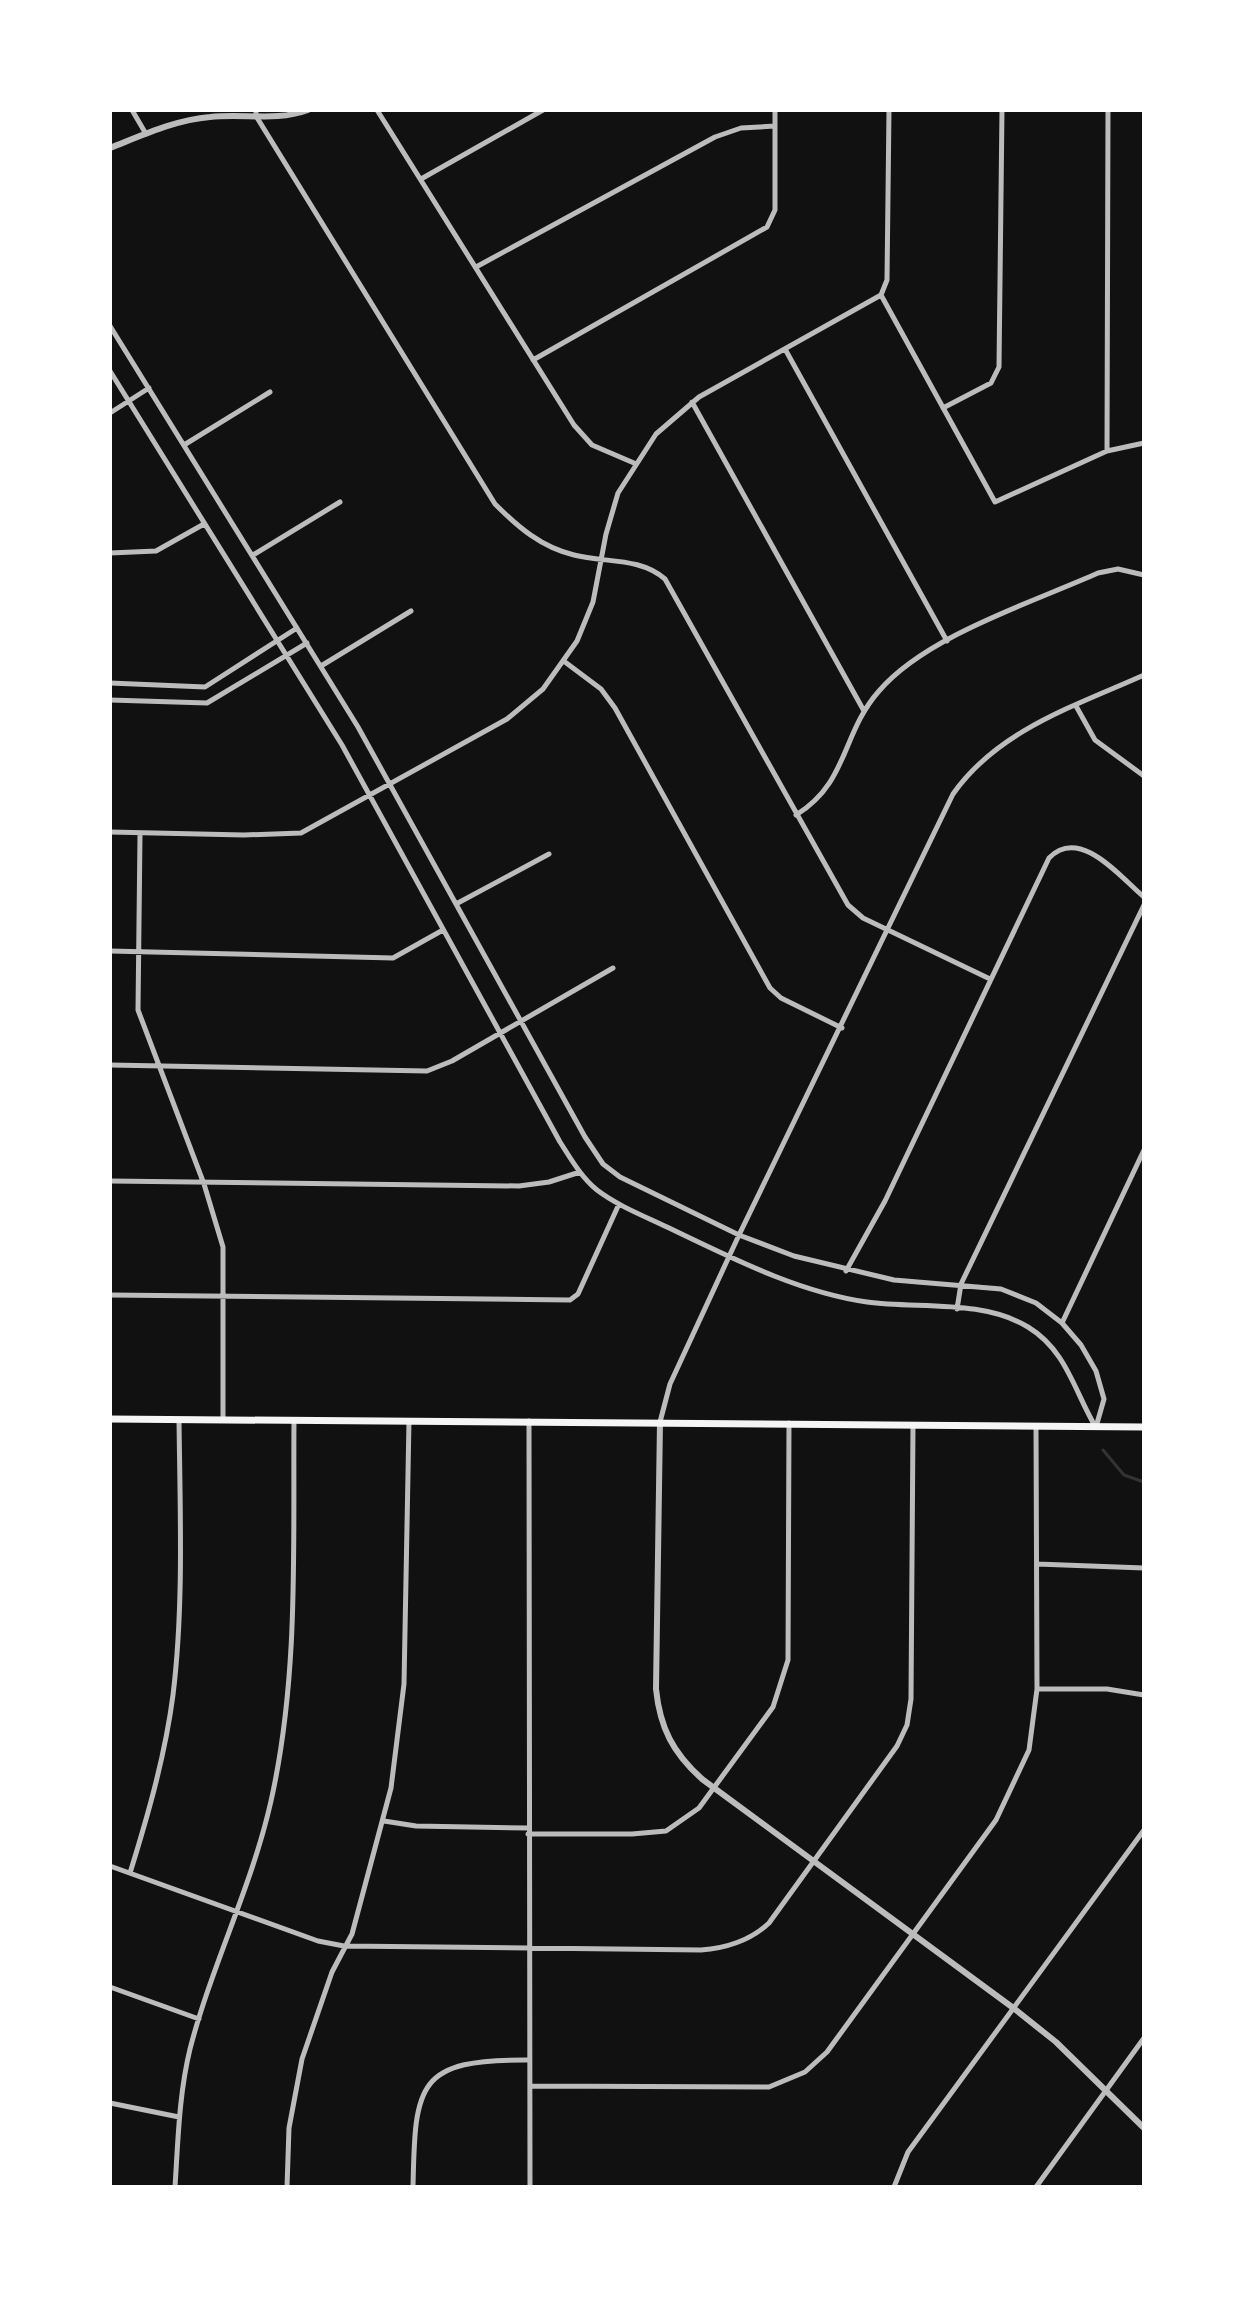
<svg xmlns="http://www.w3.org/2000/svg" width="1254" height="2297" font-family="'PT Serif',serif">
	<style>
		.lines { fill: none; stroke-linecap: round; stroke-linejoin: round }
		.stream { stroke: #333; stroke-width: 3 }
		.minor { stroke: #bcbcbc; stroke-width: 5 }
		.tertiary { stroke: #bcbcbc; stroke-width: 6 }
		.secondary { stroke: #f5f5f5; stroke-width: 7 }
	</style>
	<rect width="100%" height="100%" fill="#111"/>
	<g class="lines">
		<path class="stream" d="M1103,1450L1124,1475L1144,1482"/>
		<path class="minor" d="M132,110L146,134
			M256,110V116L495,504C518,527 541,547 574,555C605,563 640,557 665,579L848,905L863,918L990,979
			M377,110L574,425L592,445L634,463
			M421,179L543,110
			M476,267L715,137L741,128L775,126
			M881,295L995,502L1107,451L1144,443
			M110,326L358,727L585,1137L603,1164L620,1177L739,1235L794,1256L894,1280L1001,1289L1036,1303L1062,1323L1081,1345L1096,1371L1104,1399L1096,1427
			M785,349L947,641
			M533,360L767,227L775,210V110
			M110,371L342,745L560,1142C571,1159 581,1177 597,1190C618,1206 644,1216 667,1227C730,1257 797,1292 867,1302C918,1309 982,1299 1028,1327C1066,1350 1074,1390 1095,1426
			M692,402L864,711
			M943,408L991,383L999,367L1002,110
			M110,413L149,388
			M184,445L270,392
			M1107,451L1108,110
			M110,553L156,551L204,524
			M253,555L340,502
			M565,662L601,689L615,708L770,988L781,998L842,1028
			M321,666L411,611
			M110,683L205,687L297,628
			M110,700L207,703L307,643
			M1076,706L1095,740L1144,776
			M796,815C849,782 841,734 879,691C926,636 1031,603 1098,573L1118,569L1144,575
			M110,832L244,835L301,833L507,719L543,689L577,641L593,602L606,534L618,493L656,434L699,397L881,295L887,280L889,110
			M140,835L138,1010L204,1184L223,1247V1419
			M456,904L549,854
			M110,951L393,958L443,930
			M110,1065L427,1071L452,1061L613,968
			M110,1181L519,1186L549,1182L580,1172
			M846,1271L885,1201L1049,858C1080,826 1120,877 1144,897
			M110,1295L570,1300L578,1294L619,1204
			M957,1309L961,1284L1144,905
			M1062,1323L1144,1150
			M529,1421L530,2187
			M660,1422L670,1384L739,1235L953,794C998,730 1075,706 1144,675
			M1037,1564L1144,1568
			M1037,1689H1107L1144,1695
			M384,1821L416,1826L528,1828
			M528,1834H632L666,1831L699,1808L773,1707L788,1660L789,1423
			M110,1866L318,1941L344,1946L701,1950C727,1948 750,1941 769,1923L897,1746L907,1725L911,1699L913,1425
			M130,1873C148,1815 165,1756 173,1695C184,1605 180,1510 179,1419
			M110,1987L199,2019
			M530,2086L769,2087L805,2072L827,2052L996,1820L1029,1750L1037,1689L1036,1426
			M110,2103L179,2117
			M175,2187C178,2141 179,2094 190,2049C212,1964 252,1886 271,1801C299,1676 293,1547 294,1420
			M287,2187L289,2128L302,2059L332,1972L352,1934L391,1788L404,1684L409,1421
			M413,2187C415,2083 417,2059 530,2060
			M894,2187L908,2152L1144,1830
			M1036,2187L1144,2038"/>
		<path class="tertiary" d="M110,148C143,135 175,120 210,117C244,113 275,122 308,110
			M660,1422L656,1689C660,1728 673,1753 702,1779L1012,2007L1056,2042L1144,2128"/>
		<path class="secondary" d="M110,1419L1144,1427"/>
	</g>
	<rect width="1254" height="2297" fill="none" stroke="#ffffff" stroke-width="224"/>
</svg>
